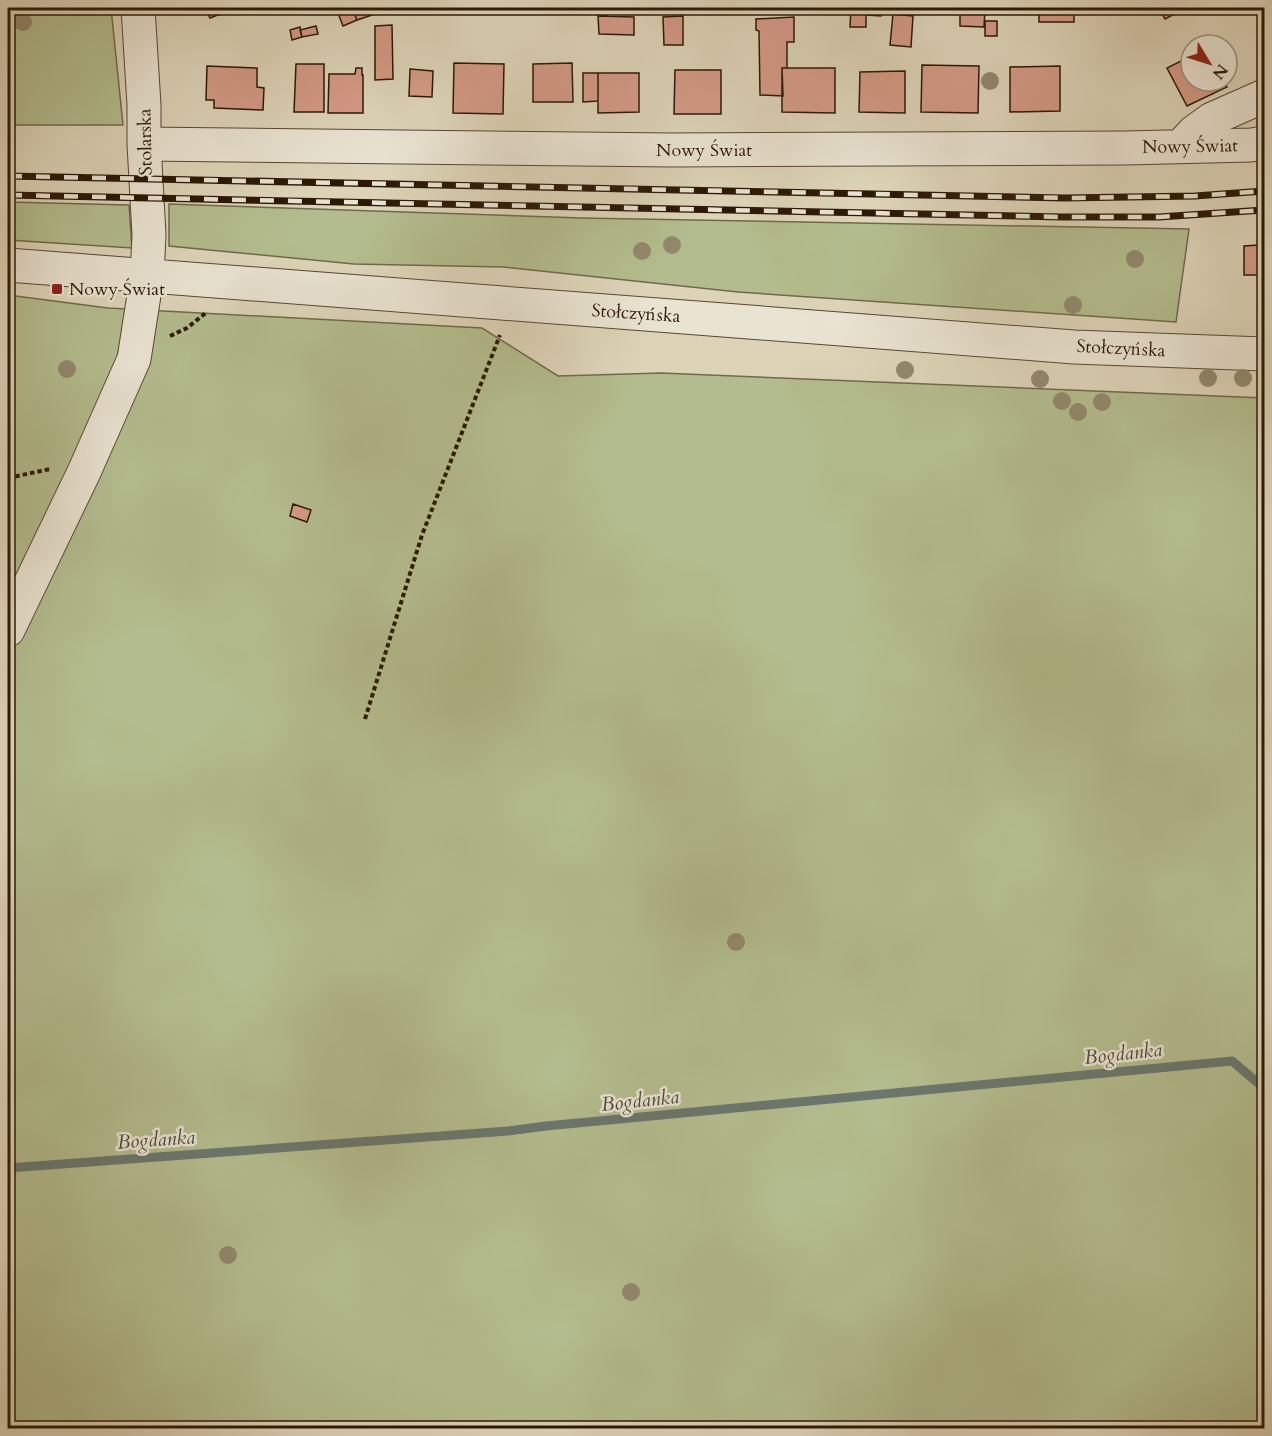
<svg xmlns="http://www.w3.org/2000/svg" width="1272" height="1436" font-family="Cardo,serif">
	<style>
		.green { fill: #b3bc8e; stroke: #706a4a; stroke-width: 1.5 }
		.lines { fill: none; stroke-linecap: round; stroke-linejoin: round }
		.stream { stroke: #6a776e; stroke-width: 9 }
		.building { fill: #d49a86; stroke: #2c1806; stroke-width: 1.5 }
		.minor-casing { stroke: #584732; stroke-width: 35 }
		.path { stroke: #2c1806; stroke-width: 4; stroke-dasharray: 4.5 3; stroke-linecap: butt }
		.minor { stroke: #e9e3d1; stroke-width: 33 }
		.rail-casing { stroke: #2c1806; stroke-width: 7 }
		.rail { stroke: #e9e3d1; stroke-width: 4.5; stroke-dasharray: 14; stroke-linecap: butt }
		.tree { fill: #92886d }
		.poi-dot { fill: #8f2418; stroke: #e9e3d1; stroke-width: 2 }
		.labels { text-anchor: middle; stroke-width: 5; stroke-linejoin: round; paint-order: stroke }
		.street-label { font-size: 18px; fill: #2c1806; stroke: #e9e3d1 }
		.poi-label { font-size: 18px; fill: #2c1806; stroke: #e9e3d1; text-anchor: start }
		.water-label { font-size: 20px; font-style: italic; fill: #4b483a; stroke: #e9e3d1 }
	</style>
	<rect width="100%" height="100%" fill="#ddd4b8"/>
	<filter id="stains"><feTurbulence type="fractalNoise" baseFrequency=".00333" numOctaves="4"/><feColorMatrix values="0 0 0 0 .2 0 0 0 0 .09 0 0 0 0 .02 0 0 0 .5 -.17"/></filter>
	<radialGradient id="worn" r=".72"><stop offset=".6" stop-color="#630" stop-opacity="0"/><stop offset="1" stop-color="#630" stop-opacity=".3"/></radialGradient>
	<path class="green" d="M8,8H111L123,125H8Z
		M8,202L129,205L132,248L8,240Z
		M169,204L581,218L1189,229L1176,322L738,292L503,267L354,264L169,246Z
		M8,295L108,308L482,328L558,376L661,373L1264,398V1428H8Z"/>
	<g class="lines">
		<path class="stream" d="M8,1168L508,1131L546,1126L1232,1061L1264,1088"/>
	</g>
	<path class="building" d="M205,8H236L210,18Z
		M336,8H352L357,20L343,26Z
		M352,8H369L372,15L357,20Z
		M598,8H607V16H598Z
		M851,8H866V27H850Z
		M867,8H882L881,16L866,15Z
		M894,8H903L902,15L893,14Z
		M1039,8H1074V22H1039Z
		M1159,8H1186L1165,19Z
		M960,9L985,10L984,27L960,26Z
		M893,14L913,16L911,47L890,45Z
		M598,16L634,17V35L599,34Z
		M683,16V45H664L663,17Z
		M794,17V42H787V68H782L783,96L760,95L759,31L756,30V19Z
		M985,21H997V36H985Z
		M392,25L393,79L375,80V26Z
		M316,26L318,34L302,37L300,30Z
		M300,27L302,37L292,40L290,30Z
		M1191,56V81H1224L1227,87L1187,106L1167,68Z
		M454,63L504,64L503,114L453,113Z
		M572,63L573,102H533V64Z
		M296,64H324V112H294Z
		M922,65L979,66L978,113L921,112Z
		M207,66L257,68V87L264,88L263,110L214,108V100H206Z
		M1060,66V111L1010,112V67Z
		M356,68H362V75H363V113H328L329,74H355Z
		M782,68H835V113L782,112Z
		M410,69L433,71L432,97L409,96Z
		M675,70H721V114H674Z
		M905,71V113L859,112L860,72Z
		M583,73H598V101L583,102Z
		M598,73H639V112L598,113Z
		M1259,245L1264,246V275H1244V246Z
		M293,504L311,510L307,522L290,516Z"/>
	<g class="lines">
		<g class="minor-casing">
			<path id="minor" d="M144,144L672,150L1125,148L1251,145L1264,143
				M1181,146L1194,132L1212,119L1264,96
				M8,265L1074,347L1264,354
				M8,630L84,472L134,359L147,276L149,235L144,144V105L138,8"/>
		</g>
		<path class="path" d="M170,336L187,328L207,312
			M8,478L50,469
			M365,719L422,535L500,335"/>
		<use href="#minor" class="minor"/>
		<g class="rail-casing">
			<path id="rail" d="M8,176L1064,198L1195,196L1264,191
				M8,195L1062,217H1159L1264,210"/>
		</g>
		<use href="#rail" class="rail"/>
	</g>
	<g class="tree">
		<circle cx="23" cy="22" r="9"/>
		<circle cx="990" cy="81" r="9"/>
		<circle cx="672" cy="245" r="9"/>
		<circle cx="642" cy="251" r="9"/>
		<circle cx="1135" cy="259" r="9"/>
		<circle cx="1073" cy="305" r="9"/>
		<circle cx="67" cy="369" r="9"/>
		<circle cx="905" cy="370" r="9"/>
		<circle cx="1208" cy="378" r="9"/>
		<circle cx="1243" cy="378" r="9"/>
		<circle cx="1040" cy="379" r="9"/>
		<circle cx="1062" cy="401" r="9"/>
		<circle cx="1102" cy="402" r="9"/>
		<circle cx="1078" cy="412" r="9"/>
		<circle cx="736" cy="942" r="9"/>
		<circle cx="228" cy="1255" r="9"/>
		<circle cx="631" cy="1292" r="9"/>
	</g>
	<rect class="poi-dot" x="51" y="283" width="12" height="12" rx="3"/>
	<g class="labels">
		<g class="street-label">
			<text transform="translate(145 142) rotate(-91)" y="6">Stolarska</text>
			<text transform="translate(1190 146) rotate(-1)" y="6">Nowy Świat</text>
			<text x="704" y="156">Nowy Świat</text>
			<text transform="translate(636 313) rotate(4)" y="6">Stołczyńska</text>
			<text transform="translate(1121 348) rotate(3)" y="6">Stołczyńska</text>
		</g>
		<g class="poi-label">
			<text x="69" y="295">Nowy Świat</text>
		</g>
		<g class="water-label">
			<text transform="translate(1123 1053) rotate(-6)" y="7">Bogdanka</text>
			<text transform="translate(640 1100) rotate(-6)" y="7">Bogdanka</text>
			<text transform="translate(156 1139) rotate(-4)" y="7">Bogdanka</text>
		</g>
	</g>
	<rect width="1272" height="1436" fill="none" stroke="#ddd4b8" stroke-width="30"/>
	<rect x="9" y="9" width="1254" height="1418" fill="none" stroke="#2c1806" stroke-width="3"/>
	<rect x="15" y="15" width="1242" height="1406" fill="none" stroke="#2c1806" stroke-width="1.5"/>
	<g transform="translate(1209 63) rotate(128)"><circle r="28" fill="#e9e3d1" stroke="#9d9280" stroke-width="1.5"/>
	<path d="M0-4.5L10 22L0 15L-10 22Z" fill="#8f2418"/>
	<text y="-9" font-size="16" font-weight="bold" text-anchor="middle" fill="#2c1806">N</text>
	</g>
	<rect width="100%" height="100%" filter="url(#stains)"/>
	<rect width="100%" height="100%" fill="url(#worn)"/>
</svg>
